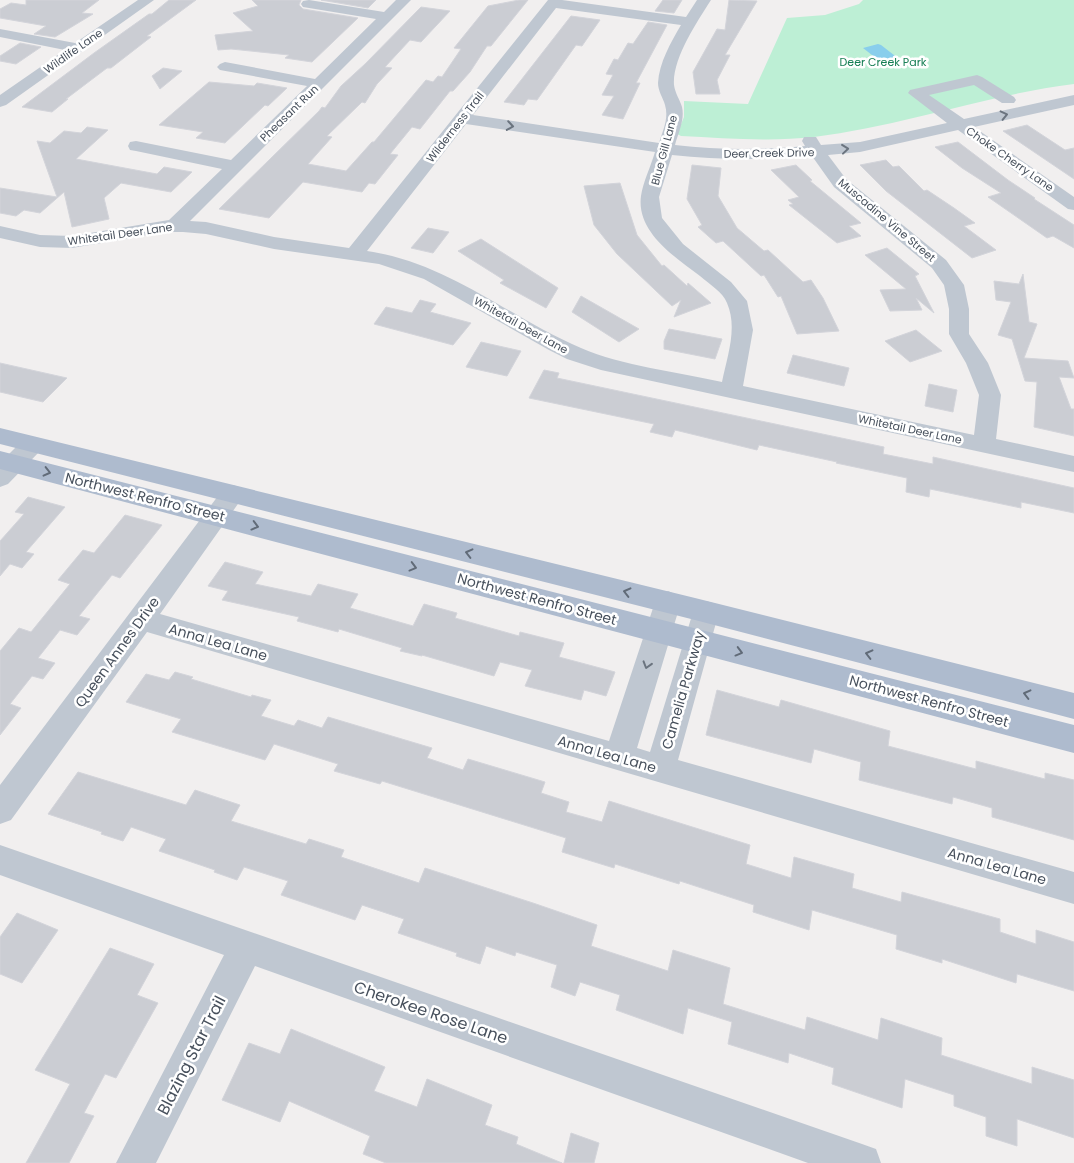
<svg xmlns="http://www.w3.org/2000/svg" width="1074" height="1163" font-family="Poppins,sans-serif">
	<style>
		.green { fill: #bdefd5 }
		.water { fill: #89ceec }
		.building { fill: #cbcdd3; stroke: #d3d4da }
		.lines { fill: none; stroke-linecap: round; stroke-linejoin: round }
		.minor { fill: #bfc7d1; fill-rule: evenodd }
		.major { fill: #aebbce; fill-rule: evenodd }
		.oneway { stroke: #6b747f }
		.oneway2 { stroke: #616b78 }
		.labels { text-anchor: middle; stroke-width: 5; stroke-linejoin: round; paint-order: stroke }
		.far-street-label { font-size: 11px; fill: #47505c; stroke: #fff }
		.far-park-label { font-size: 11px; fill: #167e54; stroke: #fff }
		.street-label { font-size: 14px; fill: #47505c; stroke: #fff }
		.near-street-label { font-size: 16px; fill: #47505c; stroke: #fff }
	</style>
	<rect width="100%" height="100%" fill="#f1efef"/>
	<path class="green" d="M863,0H1074V84C986,95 902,126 814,137C770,142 724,138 681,136L677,134L684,117V101L748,104L787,18L825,15L859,4Z"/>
	<path class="water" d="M878,44L881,45L899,59L881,62L863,48Z"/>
	<path class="building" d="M26,0H99L82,13L93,14L55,37L34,34L46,26L0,18V9L11,3L26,5Z
		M169,0H196L147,36L151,37L111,68H107L66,99H68L52,112L22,107L94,53L149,14H152Z
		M252,0H301L299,5L303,9L358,18L312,62L285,58L289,55L231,49L218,50L215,35L253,31L233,13L258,6Z
		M321,0H376L368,8Z
		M519,0H528L491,46H487L470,72L453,91H450L420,129L412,127L390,154L398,155L375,184L369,183L362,192L303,182L269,218L219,209L319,111L322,107L325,108L341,86L365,64L421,7L450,11L421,42L410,40L385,67L392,68L377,84L365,103L362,102L327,136L332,137L308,164L346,171L372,142H374L426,80L433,82L438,76L442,77L461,49L454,48L488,6Z
		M663,0H682L674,13L655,11Z
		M729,0L757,1L725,55H730L717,80L720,94H696L693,72L717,29L725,30Z
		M571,16L600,20L582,46L576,45L537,100L528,99L524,105L504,102Z
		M648,22L667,25L636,83H640L623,119L602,115L614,96L602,95L613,75L606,74L614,59L618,60L628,43L633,44Z
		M20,43L41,47L16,64L0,61V56Z
		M163,68L182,71L160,89L152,76Z
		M209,82L254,86L257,83L287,88L268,106L265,105L225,143L196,138L203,132L159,125Z
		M1027,125L1065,150L1074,148V179L1003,131Z
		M87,127L108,130L76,159L157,174L164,167L192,172L171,192L121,183L104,198L109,219L72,227L64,192L40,213L24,210L16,216L0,213V188L57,197L37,141L50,143L64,131L81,133Z
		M958,142L1008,180L1035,198L1034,199L1074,225V248L1053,236L1047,238L988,197L1001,193L962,168L935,147Z
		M886,160L893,167L899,166L924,191L927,190L954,208L975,223L964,226L996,250L972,258L886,191L860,165Z
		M692,165L721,168L718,196L737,228L764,251L768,250L803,282L811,280L823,298L839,331L797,334L781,296L778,297L764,275L761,276L723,241L716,243L698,227L702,225L687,199Z
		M796,165L812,180L810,181L861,223L849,226L861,236L837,243L789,205L793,204L788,200L799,197L771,170Z
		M620,183L637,235L662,266L664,265L687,286L688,283L711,303L674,317L681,300L672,306L617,254L594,225L584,186Z
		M428,228L449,232L433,253L411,248Z
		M481,239L558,288L546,308L500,283L504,280L458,251Z
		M887,248L919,274L915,276L934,313L916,298L922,310L890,311L880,290L906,289L865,255Z
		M1023,274L1029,322L1037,324L1024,358L1068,361L1074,378L1059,377L1071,409H1074V436L1034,427L1037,382L1025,381L1012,339L998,335L1011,302L996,300L994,281L1019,284Z
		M581,296L639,329L619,342L572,312Z
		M420,300L436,304L430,312L471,323L453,345L374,324L386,307L412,313Z
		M669,329L722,339L715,359L664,349V341Z
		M916,330L942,351L910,362L885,341Z
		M481,342L521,351L507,376L466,367Z
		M793,355L849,368L844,386L787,373Z
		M0,363L67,378L43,402L0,392Z
		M544,370L559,373L557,378L884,447L883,454L933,464V457L1074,488V513L1021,502V508L930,489L929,497L906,492L907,478L836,463L837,462L759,445L757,450L675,430L672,437L650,432L654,424L529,398Z
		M929,384L957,390L953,412L925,406Z
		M28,497L65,507L26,552L34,554L22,568L10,564L0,576V541L24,514L15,512Z
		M125,515L162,525L120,578L112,575L79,616L90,619L77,635L60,630L38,658L55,663L43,679L32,676L10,704L21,708L0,735V651L19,628L31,632L70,584L58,580L83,550L94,553Z
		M225,562L263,572L255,584L311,596L318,584L358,594L350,608L413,626L424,604L457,613L455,618L519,636L520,632L564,643L559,657L615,672L606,696L584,690L581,700L525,686L532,670L500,662L494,676L422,655V656L400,651L402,648L339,629L338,632L297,621L299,617L222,600L228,591L208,586Z
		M175,672L193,677L191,679L251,697L252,695L271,700L261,716L294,726L298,720L322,728L328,717L432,748L427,758L463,770L468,759L545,782L541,793L569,802L566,812L602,822L609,801L750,845L746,864L791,878L794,857L854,874L852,888L901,902L902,892L1000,919V932L1036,944V930L1074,942V991L1017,974L1016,983L942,959V963L896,949L897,935L812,910L809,930L753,912L754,905L680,881L679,884L615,864L614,868L562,852L566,838L382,781L380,784L334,771L338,764L274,744L265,760L172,732L181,719L126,702L146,674L169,680Z
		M717,690L779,707L781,700L890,731L888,746L976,769V761L1045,779V773L1074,780V840L992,817V808L953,797L952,804L859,780L861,762L814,749L811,763L706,735Z
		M78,772L186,805L195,790L240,805L231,821L306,844L309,839L344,850L341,857L419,883L425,868L533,903L597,925L591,946L668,971L673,950L730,968L723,1004L805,1030L807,1017L878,1040L881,1018L942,1038L941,1055L1032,1084V1067L1074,1080V1138L1017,1119V1146L986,1136V1117L954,1106V1095L905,1079L902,1108L832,1084L834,1068L789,1053L788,1063L728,1044L732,1022L688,1008L683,1034L616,1010L620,995L580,982L575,996L551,987L557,965L516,952L515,956L486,946L480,964L456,956L457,953L398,933L404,919L362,905L355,920L281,895L288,881L244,867L237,880L214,872L215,870L159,851L166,839L131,827L123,841L101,834L102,832L48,814Z
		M17,913L58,930L22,983L0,974V937Z
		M110,948L154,964L137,995L158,1003L116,1078L105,1074L84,1113L94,1116L69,1163H26L70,1084L35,1070Z
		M291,1029L385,1067L374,1091L417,1107L427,1079L492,1105L485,1125L518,1137L516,1144L562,1163H386L363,1154L370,1136L289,1101L280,1122L222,1100L249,1043L280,1054Z
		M571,1133L599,1143L594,1163H564Z"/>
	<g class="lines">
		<path class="minor" d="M138,0H154L6,105L0,107V95L65,50L0,37V29L75,43Z
			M309,0L384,12L396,0H411L190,221L206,222L274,237L349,248L548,0H562L686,17L697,0H711C697,22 672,59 674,85C675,93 680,100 682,107C685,120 678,133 675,145C719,150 761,150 805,146L802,141L804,137H816L821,145L860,142L947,123L908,93L910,90L977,75L982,77L1014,97L1016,100L1014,103H1002L974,85L929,95L964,119L1074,95V105L974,127L1074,197V210L1068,209L958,130L860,152L828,155L846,179L946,260L964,285L969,309V334L988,363L1001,395L996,439L1074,456V472L601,370L567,359L549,350L424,279L379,264L274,249L206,234L183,232H165L72,248L40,247L0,238V226L40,235L72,236L169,220L222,169L136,151L130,150L128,146L130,142L136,141L231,160L307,86L220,70L217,67L220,64L225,62L315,79L376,19L303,7L301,4L303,1ZM556,8L681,25C671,42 659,63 658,83C658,91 663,98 665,105C669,118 663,130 659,143L473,115ZM466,124L655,152C651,166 643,182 641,196C636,232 676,258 700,276C709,284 723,292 727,303C738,328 727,357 722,382C678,372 622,366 581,348C508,317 449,263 367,251ZM672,155C720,160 764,160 812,156L834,187L932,268L944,285L949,309V334L966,363L979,395L974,435L743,386L753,330L747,301L731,282L683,244L662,218L659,197Z
			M32,437L40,439L44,445L40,451L8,484L0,487V463L24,439Z
			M233,485L242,488L245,494L160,614L609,741L655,602L659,595L668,591L677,595L681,602L637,748L650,752L693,612L696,604L706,601L716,604L719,612L678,760L1074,872V904L147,632L11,820L0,824V785L224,488Z
			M0,845L862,1144L876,1149L881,1163H808L255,966L156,1163H116L224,955L0,875Z"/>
		<path class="major" d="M0,428L695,598L1074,693V719L695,620L0,444Z
			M0,451L1074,725V753L0,469Z"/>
	</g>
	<defs><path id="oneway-chevron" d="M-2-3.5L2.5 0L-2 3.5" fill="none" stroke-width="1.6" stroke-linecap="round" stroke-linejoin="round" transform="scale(1.25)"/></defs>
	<g class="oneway">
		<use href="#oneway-chevron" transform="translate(1004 115) rotate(-13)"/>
		<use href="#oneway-chevron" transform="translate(510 126) rotate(9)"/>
		<use href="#oneway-chevron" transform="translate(845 149) rotate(-6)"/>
		<use href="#oneway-chevron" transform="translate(647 665) rotate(107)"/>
	</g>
	<g class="oneway2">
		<use href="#oneway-chevron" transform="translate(47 472) rotate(14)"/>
		<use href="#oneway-chevron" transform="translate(255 526) rotate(15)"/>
		<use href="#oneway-chevron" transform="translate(469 553) rotate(-166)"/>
		<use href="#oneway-chevron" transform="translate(413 567) rotate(15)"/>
		<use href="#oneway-chevron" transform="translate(627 592) rotate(-166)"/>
		<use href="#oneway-chevron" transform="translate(739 652) rotate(15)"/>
		<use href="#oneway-chevron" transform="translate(869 654) rotate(-166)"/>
		<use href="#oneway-chevron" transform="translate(1027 694) rotate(-166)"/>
	</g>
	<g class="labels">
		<g class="far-street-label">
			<text transform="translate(73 51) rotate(-35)" y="4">Wildlife Lane</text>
			<text transform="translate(289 113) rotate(-44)" y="4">Pheasant Run</text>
			<text transform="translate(455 127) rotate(-52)" y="4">Wilderness Trail</text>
			<text transform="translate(664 150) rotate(-75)" y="4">Blue Gill Lane</text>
			<text transform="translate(769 153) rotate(-1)" y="4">Deer Creek Drive</text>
			<text transform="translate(1010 159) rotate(35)" y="4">Choke Cherry Lane</text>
			<text transform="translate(887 220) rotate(40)" y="4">Muscadine Vine Street</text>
			<text transform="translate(120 234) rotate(-8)" y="4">Whitetail Deer Lane</text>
			<text transform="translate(521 325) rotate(29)" y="4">Whitetail Deer Lane</text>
			<text transform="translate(910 429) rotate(12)" y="4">Whitetail Deer Lane</text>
		</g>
		<g class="far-park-label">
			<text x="883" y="66">Deer Creek Park</text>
		</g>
		<g class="street-label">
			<text transform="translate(145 497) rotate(14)" y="5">Northwest Renfro Street</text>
			<text transform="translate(537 599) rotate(15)" y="5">Northwest Renfro Street</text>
			<text transform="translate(218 642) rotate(16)" y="5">Anna Lea Lane</text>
			<text transform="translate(117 652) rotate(-54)" y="5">Queen Annes Drive</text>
			<text transform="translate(683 690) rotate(-74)" y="5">Camelia Parkway</text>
			<text transform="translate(929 701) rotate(15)" y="5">Northwest Renfro Street</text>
			<text transform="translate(607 754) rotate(16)" y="5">Anna Lea Lane</text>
			<text transform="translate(997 866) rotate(16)" y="5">Anna Lea Lane</text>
		</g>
		<g class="near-street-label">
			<text transform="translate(431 1012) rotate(19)" y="6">Cherokee Rose Lane</text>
			<text transform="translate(191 1055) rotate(-63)" y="6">Blazing Star Trail</text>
		</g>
	</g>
</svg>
